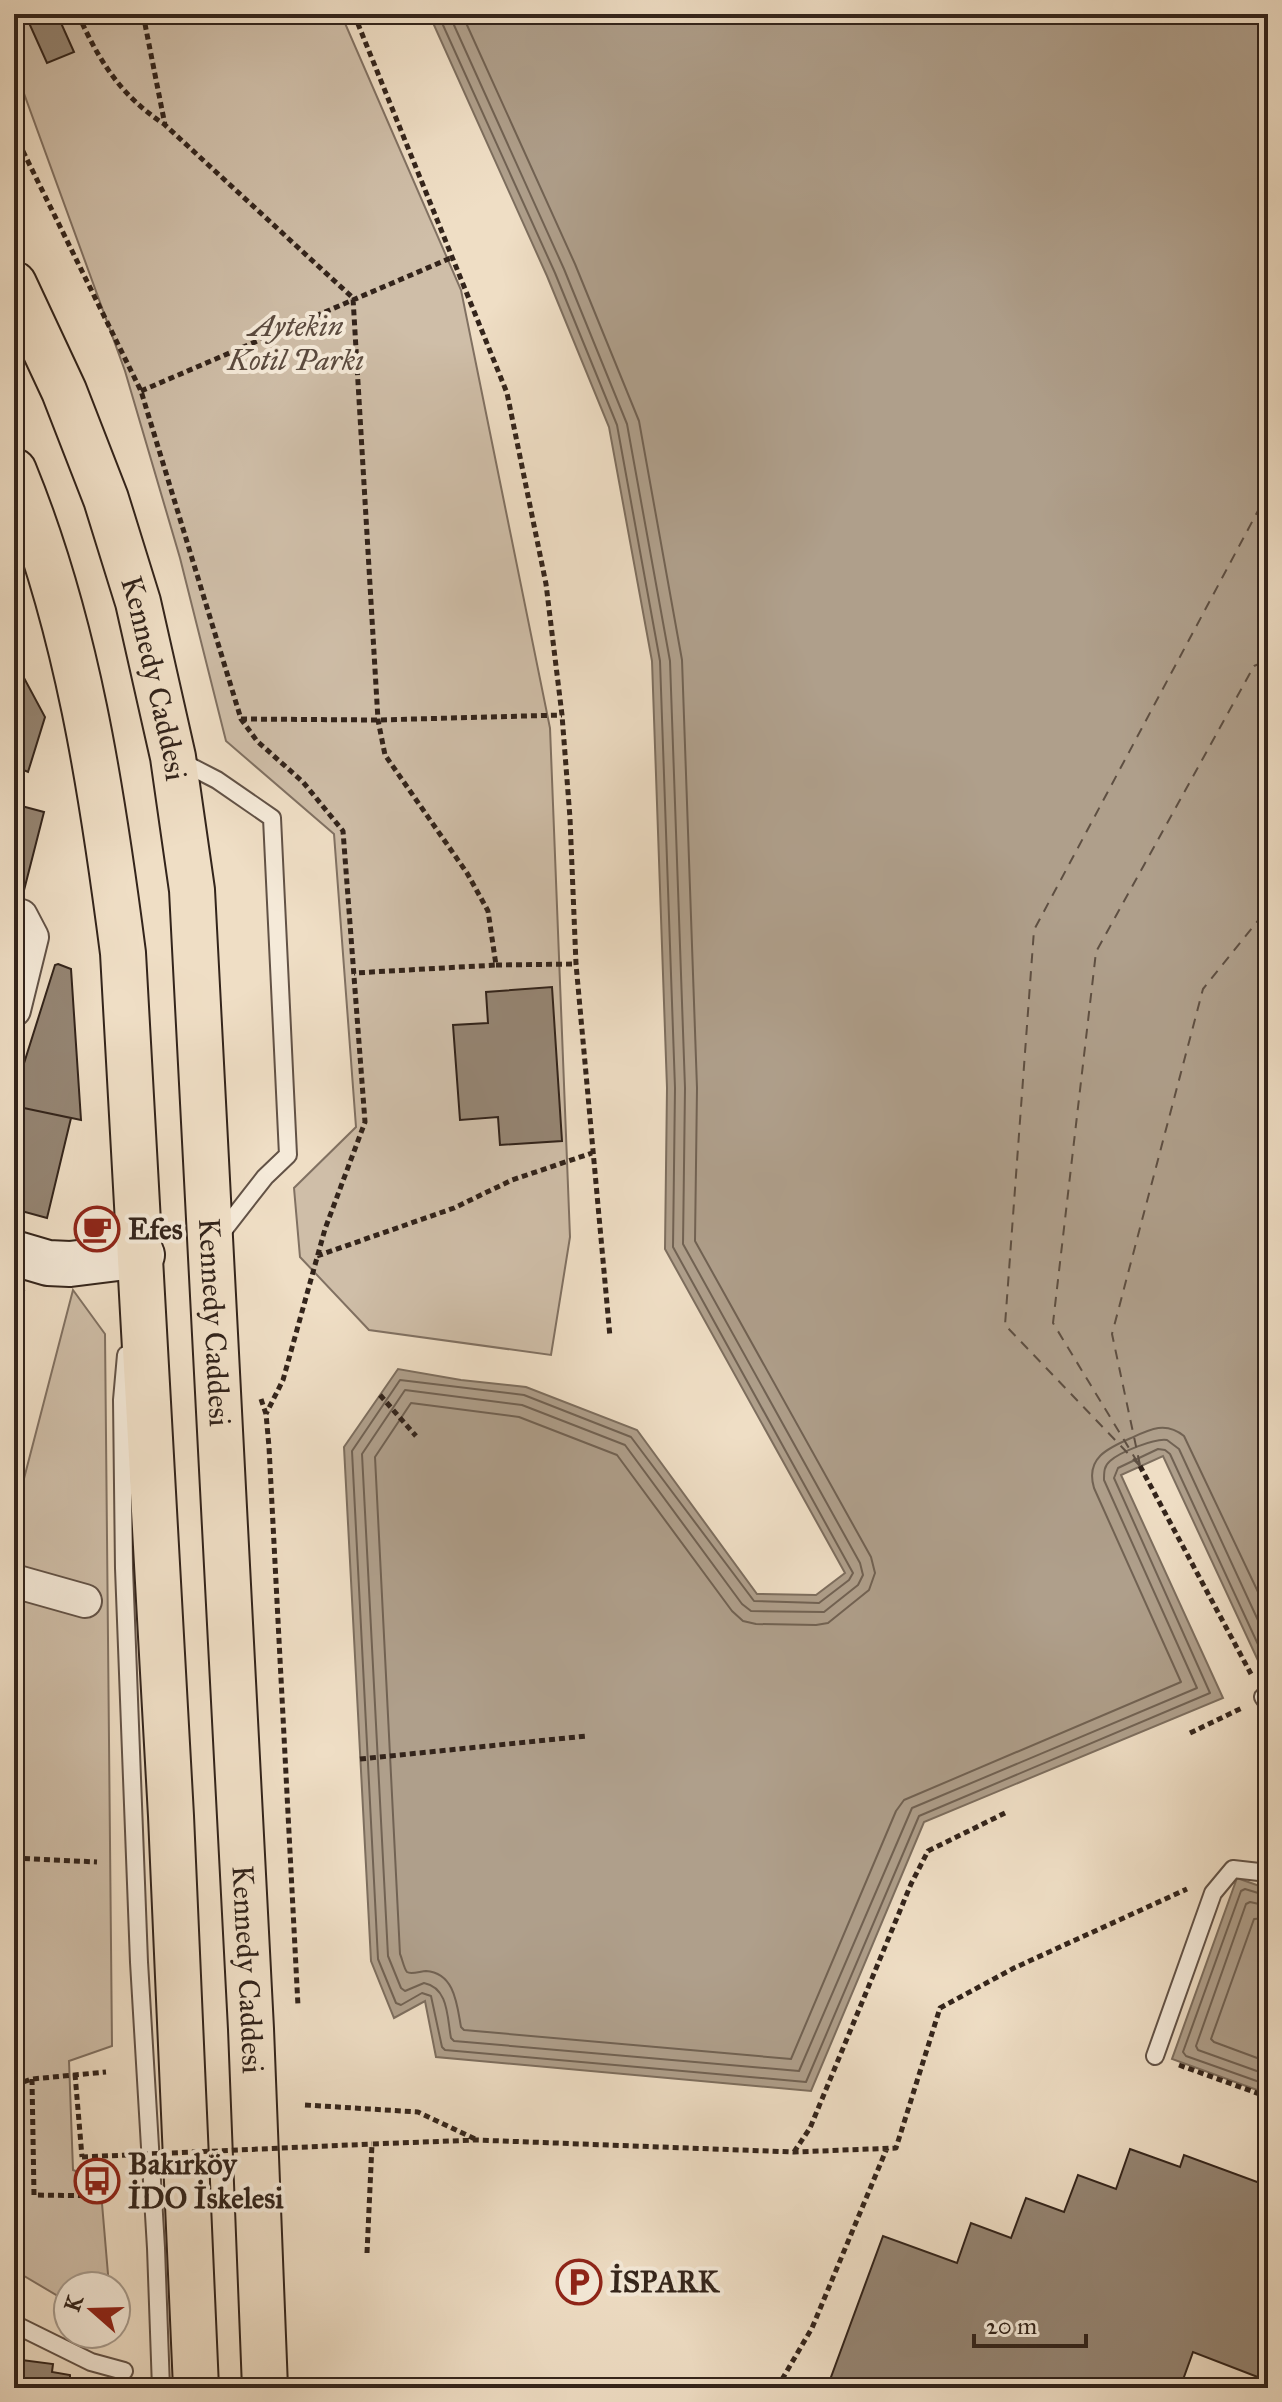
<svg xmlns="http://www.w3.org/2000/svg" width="1282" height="2402" font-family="'IM FELL Great Primer',serif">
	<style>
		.green { fill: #cfbea8; stroke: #817162; stroke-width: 2 }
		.water { fill: #af9f8b; stroke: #7d6e5e; stroke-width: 2 }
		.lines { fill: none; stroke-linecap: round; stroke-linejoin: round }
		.shore { stroke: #716253; stroke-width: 2 }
		.ferry { stroke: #5e4f42; stroke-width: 2; stroke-dasharray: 10 8; stroke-linecap: butt }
		.building { fill: #958573; stroke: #33241b; stroke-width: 2 }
		.lane-casing { stroke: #625246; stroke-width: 20 }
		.street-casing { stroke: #625246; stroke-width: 36 }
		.secondary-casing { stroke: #33241b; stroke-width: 48 }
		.highway-casing { stroke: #33241b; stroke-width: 48 }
		.path { stroke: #33241b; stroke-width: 5; stroke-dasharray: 6 4; stroke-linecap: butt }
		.lane { stroke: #f5ead9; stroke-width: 16 }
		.street { stroke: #f5ead9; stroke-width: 32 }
		.secondary { stroke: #f5ead9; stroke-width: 44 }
		.highway { stroke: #efdec5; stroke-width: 44 }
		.path-bridge { stroke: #33241b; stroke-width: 5; stroke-dasharray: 6 4; stroke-linecap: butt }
		.labels { text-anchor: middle; stroke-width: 8; stroke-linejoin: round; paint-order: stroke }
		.park-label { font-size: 30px; font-style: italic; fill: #5a4a3e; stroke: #f5ead9 }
		.street-label { font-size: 30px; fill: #33241b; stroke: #f5ead9 }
		.poi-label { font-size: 30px; font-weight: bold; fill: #33241b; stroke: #f5ead9; text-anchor: start }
	</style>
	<rect width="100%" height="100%" fill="#efdec5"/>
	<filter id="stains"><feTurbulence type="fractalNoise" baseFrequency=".0025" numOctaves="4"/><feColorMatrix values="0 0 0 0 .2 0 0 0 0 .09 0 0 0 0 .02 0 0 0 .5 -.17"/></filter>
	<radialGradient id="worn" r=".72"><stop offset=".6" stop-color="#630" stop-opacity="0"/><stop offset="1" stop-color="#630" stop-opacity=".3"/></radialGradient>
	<path class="green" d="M14,14H341L461,290L550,728L570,1237L551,1355L369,1330L300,1257L294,1188L356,1127L334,834L226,741L180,558L125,371L14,66Z
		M73,1290L105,1334L112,2046L69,2061L73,2170L100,2180L109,2286H68V2302L14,2270V1517Z"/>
	<path class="water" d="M429,14H1268V1682L1163,1456L1121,1475L1223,1698L924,1822L811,2091L436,2057L425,2001L394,2018L371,1961L344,1447L398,1369L461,1380L526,1387L637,1430L757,1594L816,1595L845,1573L665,1249L667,1088L652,661L609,427L547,276Z
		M1237,1878L1268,1889V2094L1172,2059Z"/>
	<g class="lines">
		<path class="shore" d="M438,14L555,273L617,425L660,661L675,1088L673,1247L853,1573L849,1580L819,1603L754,1601L631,1437L524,1395L400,1380L352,1451L378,1959L396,2003L401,2005L422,1993L431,1996L442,2047L445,2050L806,2082L919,1816L1210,1693L1114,1478L1118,1468L1158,1449L1165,1450L1170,1454L1268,1666
			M449,14L564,269L627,424L670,661L685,1088L683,1244L860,1563L863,1575L858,1585L824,1612L751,1611L742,1604L625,1445L522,1405L405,1390L362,1454L388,1956L401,1988L405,1991L424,1983C449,1988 447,2018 451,2038L454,2041L799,2071L912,1808L1197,1688L1104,1480C1104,1472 1104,1466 1110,1461C1120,1452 1155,1438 1167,1440L1179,1449L1268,1642
			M462,14L575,264L639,421L682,660L697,1088L695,1241L871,1557L875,1573L869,1590L828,1623L816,1625L756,1624L743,1621L732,1611L617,1455L519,1417L411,1403L375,1457L400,1954C402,1958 404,1969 407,1972C411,1975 421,1971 426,1971C455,1973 457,2005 461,2027L464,2030L791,2059L896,1811L904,1800L1181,1682L1094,1488C1085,1458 1108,1448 1131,1438C1150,1429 1166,1421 1184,1436L1268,1613
			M1268,1896L1245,1889L1241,1891L1183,2052L1186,2056L1268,2085
			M1268,1906L1250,1902L1246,1904L1196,2046L1198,2050L1268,2075
			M1268,1918L1254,1919L1211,2039L1214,2042L1268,2062"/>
		<path class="ferry" d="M1138,1463L1053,1323L1096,952L1254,666L1268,660
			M1140,1465L1112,1334L1203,989L1268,908
			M1140,1466L1005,1325L1034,930L1268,492"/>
	</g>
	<path class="building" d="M25,14H57L74,52L47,63Z
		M14,673L23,676L45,717L28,772L14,766Z
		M14,804L44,812L21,902L14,900Z
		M58,964L71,969L81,1120L14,1106V1095L55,965Z
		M552,987L562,1141L500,1145L498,1117L460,1120L453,1025L488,1023L486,992Z
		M19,1107L71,1118L47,1218L14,1209V1123Z
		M14,1288L24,1291L14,1326Z
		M1130,2149L1180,2167L1184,2155L1268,2186V2381L1193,2352L1180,2388H827L883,2236L957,2263L971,2223L1011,2238L1026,2198L1064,2212L1078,2175L1116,2189Z
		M14,2359L53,2364L52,2372L70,2375V2386L76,2388H14Z"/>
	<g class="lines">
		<g class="lane-casing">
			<path id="lane" d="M180,761L217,780L272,818L288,1155L265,1177L219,1236
				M126,1355L122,1400L124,1568L139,1962L156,2248L161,2388
				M1263,1697L1268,1704
				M1155,2056L1213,1893L1233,1869L1268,1873
				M14,2324L91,2362L124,2371"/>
		</g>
		<g class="street-casing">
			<path id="street" d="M14,914L21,916L32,937L14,1010
				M14,1581L85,1601"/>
		</g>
		<g class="secondary-casing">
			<path id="secondary" d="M14,1253L48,1263L70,1264L142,1255"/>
		</g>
		<g class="highway-casing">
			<g id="highway">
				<path id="s1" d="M14,284L64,391L106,499L138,602L173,757L192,890L251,2029L265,2388"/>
				<path d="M14,471C77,625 102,790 123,953L171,1816L196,2388"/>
			</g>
		</g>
		<path class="path" d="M78,14C99,61 121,96 164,124
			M143,14L165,125L353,298L378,720L385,755L467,873L488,911L496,965L354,973
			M354,14L507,393L546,584L562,715L570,818L576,964L610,1337
			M14,133L141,391L241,719L257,741L303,782L343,831L365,1122L325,1229L283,1380L266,1414
			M141,391L453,257
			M241,719L378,720L562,715
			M496,965L576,964
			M317,1256L454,1208L512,1180L592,1153
			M380,1395L416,1436
			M261,1399L266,1414L269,1447L298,2006
			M1140,1466L1251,1674
			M1190,1733L1242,1708
			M360,1759L587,1736
			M14,1858L97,1862
			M1179,2065L1268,2097
			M75,2074L82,2157
			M32,2079L34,2195L110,2196
			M14,2085L32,2079L106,2072
			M305,2105L418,2112L475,2139
			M794,2152L810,2128L911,1884L928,1851L1005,1813
			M367,2253L372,2144L476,2140L794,2152L896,2148L940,2008L1014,1968L1187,1889
			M777,2388L812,2328L887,2148"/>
		<use href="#lane" class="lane"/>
		<use href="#street" class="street"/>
		<use href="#secondary" class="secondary"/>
		<use href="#highway" class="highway"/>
		<path class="path-bridge" d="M82,2157L372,2144"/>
	</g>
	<defs>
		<g id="cafe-ring" transform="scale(2.3)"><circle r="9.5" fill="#f5ead9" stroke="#8f2418" stroke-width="1.5"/><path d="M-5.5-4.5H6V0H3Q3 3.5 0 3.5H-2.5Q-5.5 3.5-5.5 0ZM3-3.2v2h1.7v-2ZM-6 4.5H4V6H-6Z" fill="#8f2418"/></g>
		<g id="bus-ring" transform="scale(2.3)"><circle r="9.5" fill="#f5ead9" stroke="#8f2418" stroke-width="1.5"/><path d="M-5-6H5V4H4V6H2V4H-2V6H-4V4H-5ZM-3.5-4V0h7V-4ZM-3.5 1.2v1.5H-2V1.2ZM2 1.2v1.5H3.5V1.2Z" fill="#8f2418"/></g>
		<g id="parking-ring" transform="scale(2.3)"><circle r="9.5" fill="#f5ead9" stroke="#8f2418" stroke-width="1.5"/><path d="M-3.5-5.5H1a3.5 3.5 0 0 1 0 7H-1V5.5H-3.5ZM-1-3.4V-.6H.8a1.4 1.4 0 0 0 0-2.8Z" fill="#8f2418"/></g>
	</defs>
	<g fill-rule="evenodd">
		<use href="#cafe-ring" x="97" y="1229"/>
		<use href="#bus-ring" x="97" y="2181"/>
		<use href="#parking-ring" x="579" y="2282"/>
	</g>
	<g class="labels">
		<g class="park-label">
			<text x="296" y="336">Aytekin<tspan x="296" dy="34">Kotil Parkı</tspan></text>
		</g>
		<g class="street-label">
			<text dy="10" stroke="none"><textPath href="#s1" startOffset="420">Kennedy Caddesi</textPath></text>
			<text dy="10" stroke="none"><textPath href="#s1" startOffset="1068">Kennedy Caddesi</textPath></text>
			<text dy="10" stroke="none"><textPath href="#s1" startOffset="1716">Kennedy Caddesi</textPath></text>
		</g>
		<g class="poi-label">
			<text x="128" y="1239">Efes</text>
			<text x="128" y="2174">Bakırköy<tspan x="128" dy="34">İDO İskelesi</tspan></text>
			<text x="610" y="2292">İSPARK</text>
		</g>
	</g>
	<rect width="1282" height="2402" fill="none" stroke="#efdec5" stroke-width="48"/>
	<rect x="16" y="16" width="1250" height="2370" fill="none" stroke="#33241b" stroke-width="4"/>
	<rect x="24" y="24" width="1234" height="2354" fill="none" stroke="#33241b" stroke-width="2"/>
	<g transform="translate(92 2310) rotate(290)"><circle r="38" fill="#f5ead9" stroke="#a79b8d" stroke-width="2"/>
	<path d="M0-6L14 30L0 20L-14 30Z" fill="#8f2418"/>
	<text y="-12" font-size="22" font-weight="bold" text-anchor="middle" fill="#33241b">K</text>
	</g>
	<path d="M974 2334v12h112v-12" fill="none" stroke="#33241b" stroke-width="4"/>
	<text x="986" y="2334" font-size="24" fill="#33241b" stroke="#f5ead9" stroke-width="6" paint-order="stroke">20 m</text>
	<rect width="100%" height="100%" filter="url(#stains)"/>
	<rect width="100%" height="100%" fill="url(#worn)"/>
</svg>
